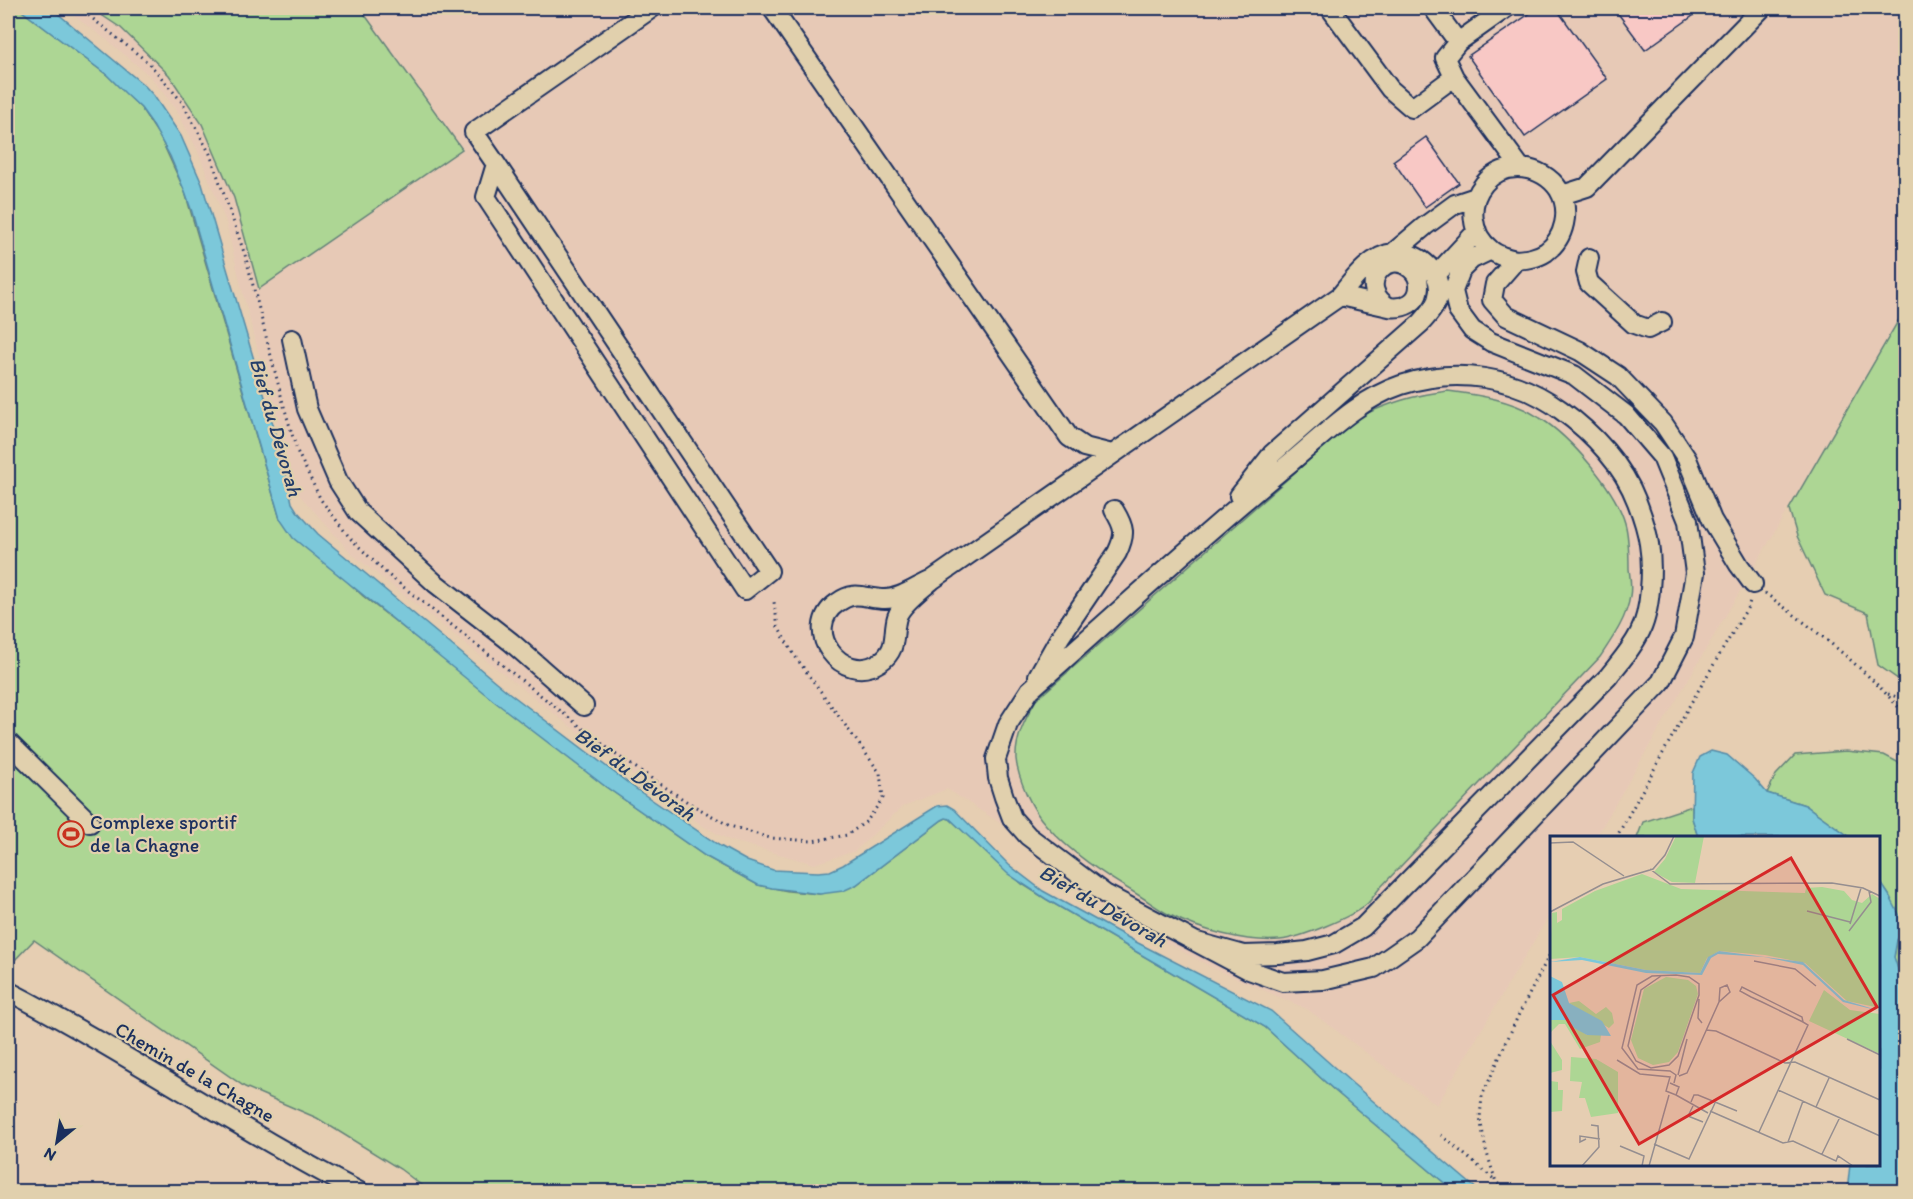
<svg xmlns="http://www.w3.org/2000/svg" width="1913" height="1199" font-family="Itim,sans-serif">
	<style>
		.built { fill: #e7c9b6 }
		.green { fill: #add694; stroke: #648279; stroke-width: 1.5 }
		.water { fill: #7bc8da; stroke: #558ba8; stroke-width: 1.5 }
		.building { fill: #f8c8c5; stroke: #1b2f5e; stroke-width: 1.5 }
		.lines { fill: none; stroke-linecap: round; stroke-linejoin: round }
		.minor-casing { stroke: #1b2f5e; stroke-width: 22 }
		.path { stroke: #1b2f5e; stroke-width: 3; stroke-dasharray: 1.5 4.5; stroke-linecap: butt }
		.minor { stroke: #e1d0ad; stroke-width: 18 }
		.labels { text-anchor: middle; stroke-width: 4.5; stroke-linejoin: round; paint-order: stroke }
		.poi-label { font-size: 20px; fill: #1b2f5e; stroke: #e1d0ad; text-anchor: start }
		.street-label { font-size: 20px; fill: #1b2f5e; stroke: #e1d0ad }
		.water-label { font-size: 21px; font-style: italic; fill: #253e6a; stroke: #e1d0ad }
		.inset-road { fill: none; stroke: #958e90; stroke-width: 1.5 }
		.view { fill: #d62828; fill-opacity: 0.15; stroke: #d62828; stroke-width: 3 }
		.inset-edge { fill: none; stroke: #1b2f5e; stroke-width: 3 }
	</style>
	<rect width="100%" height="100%" fill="#e6ceb2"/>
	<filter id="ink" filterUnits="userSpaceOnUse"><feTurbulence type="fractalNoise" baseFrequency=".0167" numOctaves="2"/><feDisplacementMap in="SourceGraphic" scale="12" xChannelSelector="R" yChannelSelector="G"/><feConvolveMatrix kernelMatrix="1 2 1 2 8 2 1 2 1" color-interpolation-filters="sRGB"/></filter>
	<g filter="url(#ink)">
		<path class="built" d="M63,8H1905V309L1596,837L1552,838L1551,912L1437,1105L1307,1009L1217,970L1091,902L1000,823L947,789L903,806L855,851L814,864L729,840L703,826L627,771L352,554L295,490L243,294L226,222L197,149L177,111L151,77L107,40Z"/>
		<path class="green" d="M8,8H18L107,75L141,108L160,137L185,192L280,519L363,596L606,787L705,856L758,885L788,891L819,894L856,885L942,820L946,818L950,819L1022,884L1046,899L1265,1027L1334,1090L1454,1191H429L400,1169L317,1118L245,1087L34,940L12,963L8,961Z
			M91,8H360L462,149L259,289L234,198L202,124L169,75L121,28Z
			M1905,309V684L1878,665L1868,613L1825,595L1797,536L1789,509Z
			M1448,391C1480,395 1513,400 1540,418C1570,437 1615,488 1625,523C1629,537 1629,554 1629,569C1630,577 1632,587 1630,596C1627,618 1612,639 1600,657L1379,889C1375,894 1372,899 1368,903C1353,917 1300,938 1280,940C1247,943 1199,930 1170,915C1158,909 1147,900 1135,893C1103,874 1071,853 1046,825C1032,810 1018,779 1016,759C1015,737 1026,718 1036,700L1358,417C1390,403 1413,395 1448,391Z
			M1846,751L1884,755L1905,766V994L1894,958L1897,940L1889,895L1879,880L1878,838L1850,837L1805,805L1767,793L1776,775L1795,755Z
			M1692,806V818L1698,837L1637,838L1643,822Z"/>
		<path class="water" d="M18,8H51L145,86L154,96L181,136L202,184L283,458L292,503L297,511L318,534L508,692L636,789L720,846L747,861L773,870L818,872L830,871L843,865L937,806L947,805L954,809L1009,865L1043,891L1138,943L1271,1011L1353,1084L1479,1191H1454L1334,1090L1265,1027L1046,899L1008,874L950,819L946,818L942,820L856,885L843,891L820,894L772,888L758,885L705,856L606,787L495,702L293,538L280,519L192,212L185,192L170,156L151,122L141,108L125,93L107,75Z
			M1711,751L1727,755L1755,779L1767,793L1805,805L1850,837H1698L1692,818L1693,773L1700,757Z
			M1879,880L1889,895L1905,926L1897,940L1894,957L1906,994L1905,1191H1847L1850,1165L1878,1164Z"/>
		<path class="building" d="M1538,8H1556L1607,79L1525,137L1468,56Z
			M1614,8H1704L1645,50Z
			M1426,137L1459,183L1425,207L1393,161Z"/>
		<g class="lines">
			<g class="minor-casing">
				<path id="minor" d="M772,8L1069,437L1084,447L1112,454
					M1330,8L1390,89L1412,108L1454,77
					M1433,8L1458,42
					M1506,8L1458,42L1445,58L1454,77L1521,168
					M496,164L486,197L745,590L769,571C678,435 587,300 496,164L474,132L652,8
					M1562,195L1587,187L1762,8
					M1393,253L1425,226L1455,204L1476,197
					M1589,258L1586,272L1589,283L1634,324L1648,329L1662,322
					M1516,260C1507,258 1498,256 1491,250C1470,234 1468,203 1484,184C1504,159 1543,165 1559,190C1571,210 1565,238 1546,252C1537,258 1527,259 1516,260L1495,284L1492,300L1506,316L1580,351L1618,376L1663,423L1687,459L1712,520L1739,565L1753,584
					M1436,275L1477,231
					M1340,296L1389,307C1403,309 1419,303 1419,286C1419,280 1416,273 1411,269C1387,247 1354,287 1389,307
					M292,339L307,409L338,481L358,512L435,583L511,642L584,706
					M932,580C922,589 901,604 897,617C892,633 899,649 880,662C842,687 800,629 837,603C856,589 865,599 885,599C901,599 918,586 932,580L1340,296C1353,280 1371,255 1394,253C1415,250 1440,269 1439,291C1438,304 1430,313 1421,323L1272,454L1239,496
					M1038,676L1060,637L1117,553C1126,534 1125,528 1114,510
					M8,742L90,823
					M1197,942L1244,955L1278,954L1307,951L1334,944L1363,927L1608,677C1619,663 1631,650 1639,634C1651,612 1653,568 1649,544C1647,530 1642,515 1637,502C1623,465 1593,433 1561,410C1515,376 1456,367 1401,385C1359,399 1325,434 1291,462C1202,535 1116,614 1030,690L1008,724L996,759L998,778L1004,797L1012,818L1028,836L1105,894L1249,970L1283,982L1323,980L1374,968L1417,938L1661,682L1684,637L1695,573L1688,521L1662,457L1626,415L1574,375L1491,342L1472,330L1458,311L1453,291L1461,270L1472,259L1491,250
					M8,991C128,1053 239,1130 360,1192"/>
			</g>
			<path class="path" d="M79,8L149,63L182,102L210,154L246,258L283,403L297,451L321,500L350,538L387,574L615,754L689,803L730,826L770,838L812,841L847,835L867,821L883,798L880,773L792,652L778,627L774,602
				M1765,593C1815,630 1866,668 1906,716
				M1888,694L1906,700
				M1616,838L1688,708L1749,605L1750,600
				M1441,1135L1495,1180
				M1508,1192L1496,1182L1486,1150L1480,1118L1482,1096L1518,1016L1552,950"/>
			<use href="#minor" class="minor"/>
		</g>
	</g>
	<defs>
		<g id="stadium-ring" transform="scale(1.35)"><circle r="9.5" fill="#e1d0ad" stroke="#c8321e" stroke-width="1.5"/><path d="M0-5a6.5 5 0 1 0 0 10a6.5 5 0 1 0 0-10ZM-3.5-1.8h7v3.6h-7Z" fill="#c8321e"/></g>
	</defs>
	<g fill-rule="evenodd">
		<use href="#stadium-ring" x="71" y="834"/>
	</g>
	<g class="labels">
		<g class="poi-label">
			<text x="90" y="829">Complexe sportif<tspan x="90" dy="23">de la Chagne</tspan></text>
		</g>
		<g class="street-label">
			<text transform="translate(195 1072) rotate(30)" y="7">Chemin de la Chagne</text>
		</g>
		<g class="water-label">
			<text transform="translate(276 427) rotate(74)" y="7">Bief du Dévorah</text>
			<text transform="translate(635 774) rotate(36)" y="7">Bief du Dévorah</text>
			<text transform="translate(1103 906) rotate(30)" y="7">Bief du Dévorah</text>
		</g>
	</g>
	<g transform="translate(1550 836)">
		<rect width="330" height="330" fill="#e6ceb2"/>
		<path d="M126,0H154L145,47L122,46L104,36L115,23ZM92,38L131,53L255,57L256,52L272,51L294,55L302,64L312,67L322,58L330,63V172L297,165L255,127L215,119L169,115L157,122L150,137L96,134L30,121L0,123L2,77L7,76V87L12,84V73L45,55ZM116,141L138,144L146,150L148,158L128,216L119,226L103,229L88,222L81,204L94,153ZM274,154L300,174L330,178V218L259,185ZM29,165L46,178L56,171L62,177L64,187L59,192L19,167ZM14,182L37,199H51L50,206L30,213L15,188H9L0,197V184ZM0,205L12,224V234L0,237ZM21,221L46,223L68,236V277L41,281L35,262H29L32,246L20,245ZM0,245L8,246V254H13L12,275L0,276Z" fill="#add694"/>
		<path d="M169,115L253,126L294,164L330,175L293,166L253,129L214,121L168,118L161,122L152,139L96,137L32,124L0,126L30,121L96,134L150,137L158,121ZM0,140L12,146L19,167L52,185L61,200L37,199L24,192L19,184H0Z" fill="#7bc8da"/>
		<path class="inset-road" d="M0,7L23,6L74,40M100,33L120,48L282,47L313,52L330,60M257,75L300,86M0,76L53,48L103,33L115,19L124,0M300,88L311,52M299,95L321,66L319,55M204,125L245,133L266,150M111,140L91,154L78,210L86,225L101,232L119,229L128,220L149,159V148L139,141L126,139L102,140L87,149L72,212L88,233L120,235L126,239L124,247M149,163L148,182L152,187M156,194L166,195L235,227L245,226L330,264M297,203L330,219M67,224L90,238L120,241L116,255L126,259L129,251L120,247M128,239L137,203M129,240L137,237L169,166L180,156L177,149L170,152L169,166M228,254L330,300M126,259L158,277M141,266L144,259H148L187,275M143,270L138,280L153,286M266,271L279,242M160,275L233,307L243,305L286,325L288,320L303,330M209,296L258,189L253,186L212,166L201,161L190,155L192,151L252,181L253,186M36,303L30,306V300L50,303M238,306L253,265M104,308L139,323L165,267M70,310L94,320L92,330M272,318L290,281M32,330L49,311L48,290L41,289M99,330L119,259"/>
		<path class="view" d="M241,22L327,171L89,308L3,159Z"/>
		<rect width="330" height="330" class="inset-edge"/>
	</g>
	<rect width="1913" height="1199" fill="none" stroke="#e1d0ad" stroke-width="30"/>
	<rect x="15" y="15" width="1883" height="1169" fill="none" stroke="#1b2f5e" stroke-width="2" filter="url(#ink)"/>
	<g transform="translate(57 1142) rotate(210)" stroke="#e1d0ad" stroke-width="4.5" paint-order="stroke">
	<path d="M0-4.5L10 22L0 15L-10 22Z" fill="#1b2f5e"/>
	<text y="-9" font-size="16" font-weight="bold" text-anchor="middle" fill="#1b2f5e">N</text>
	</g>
</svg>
